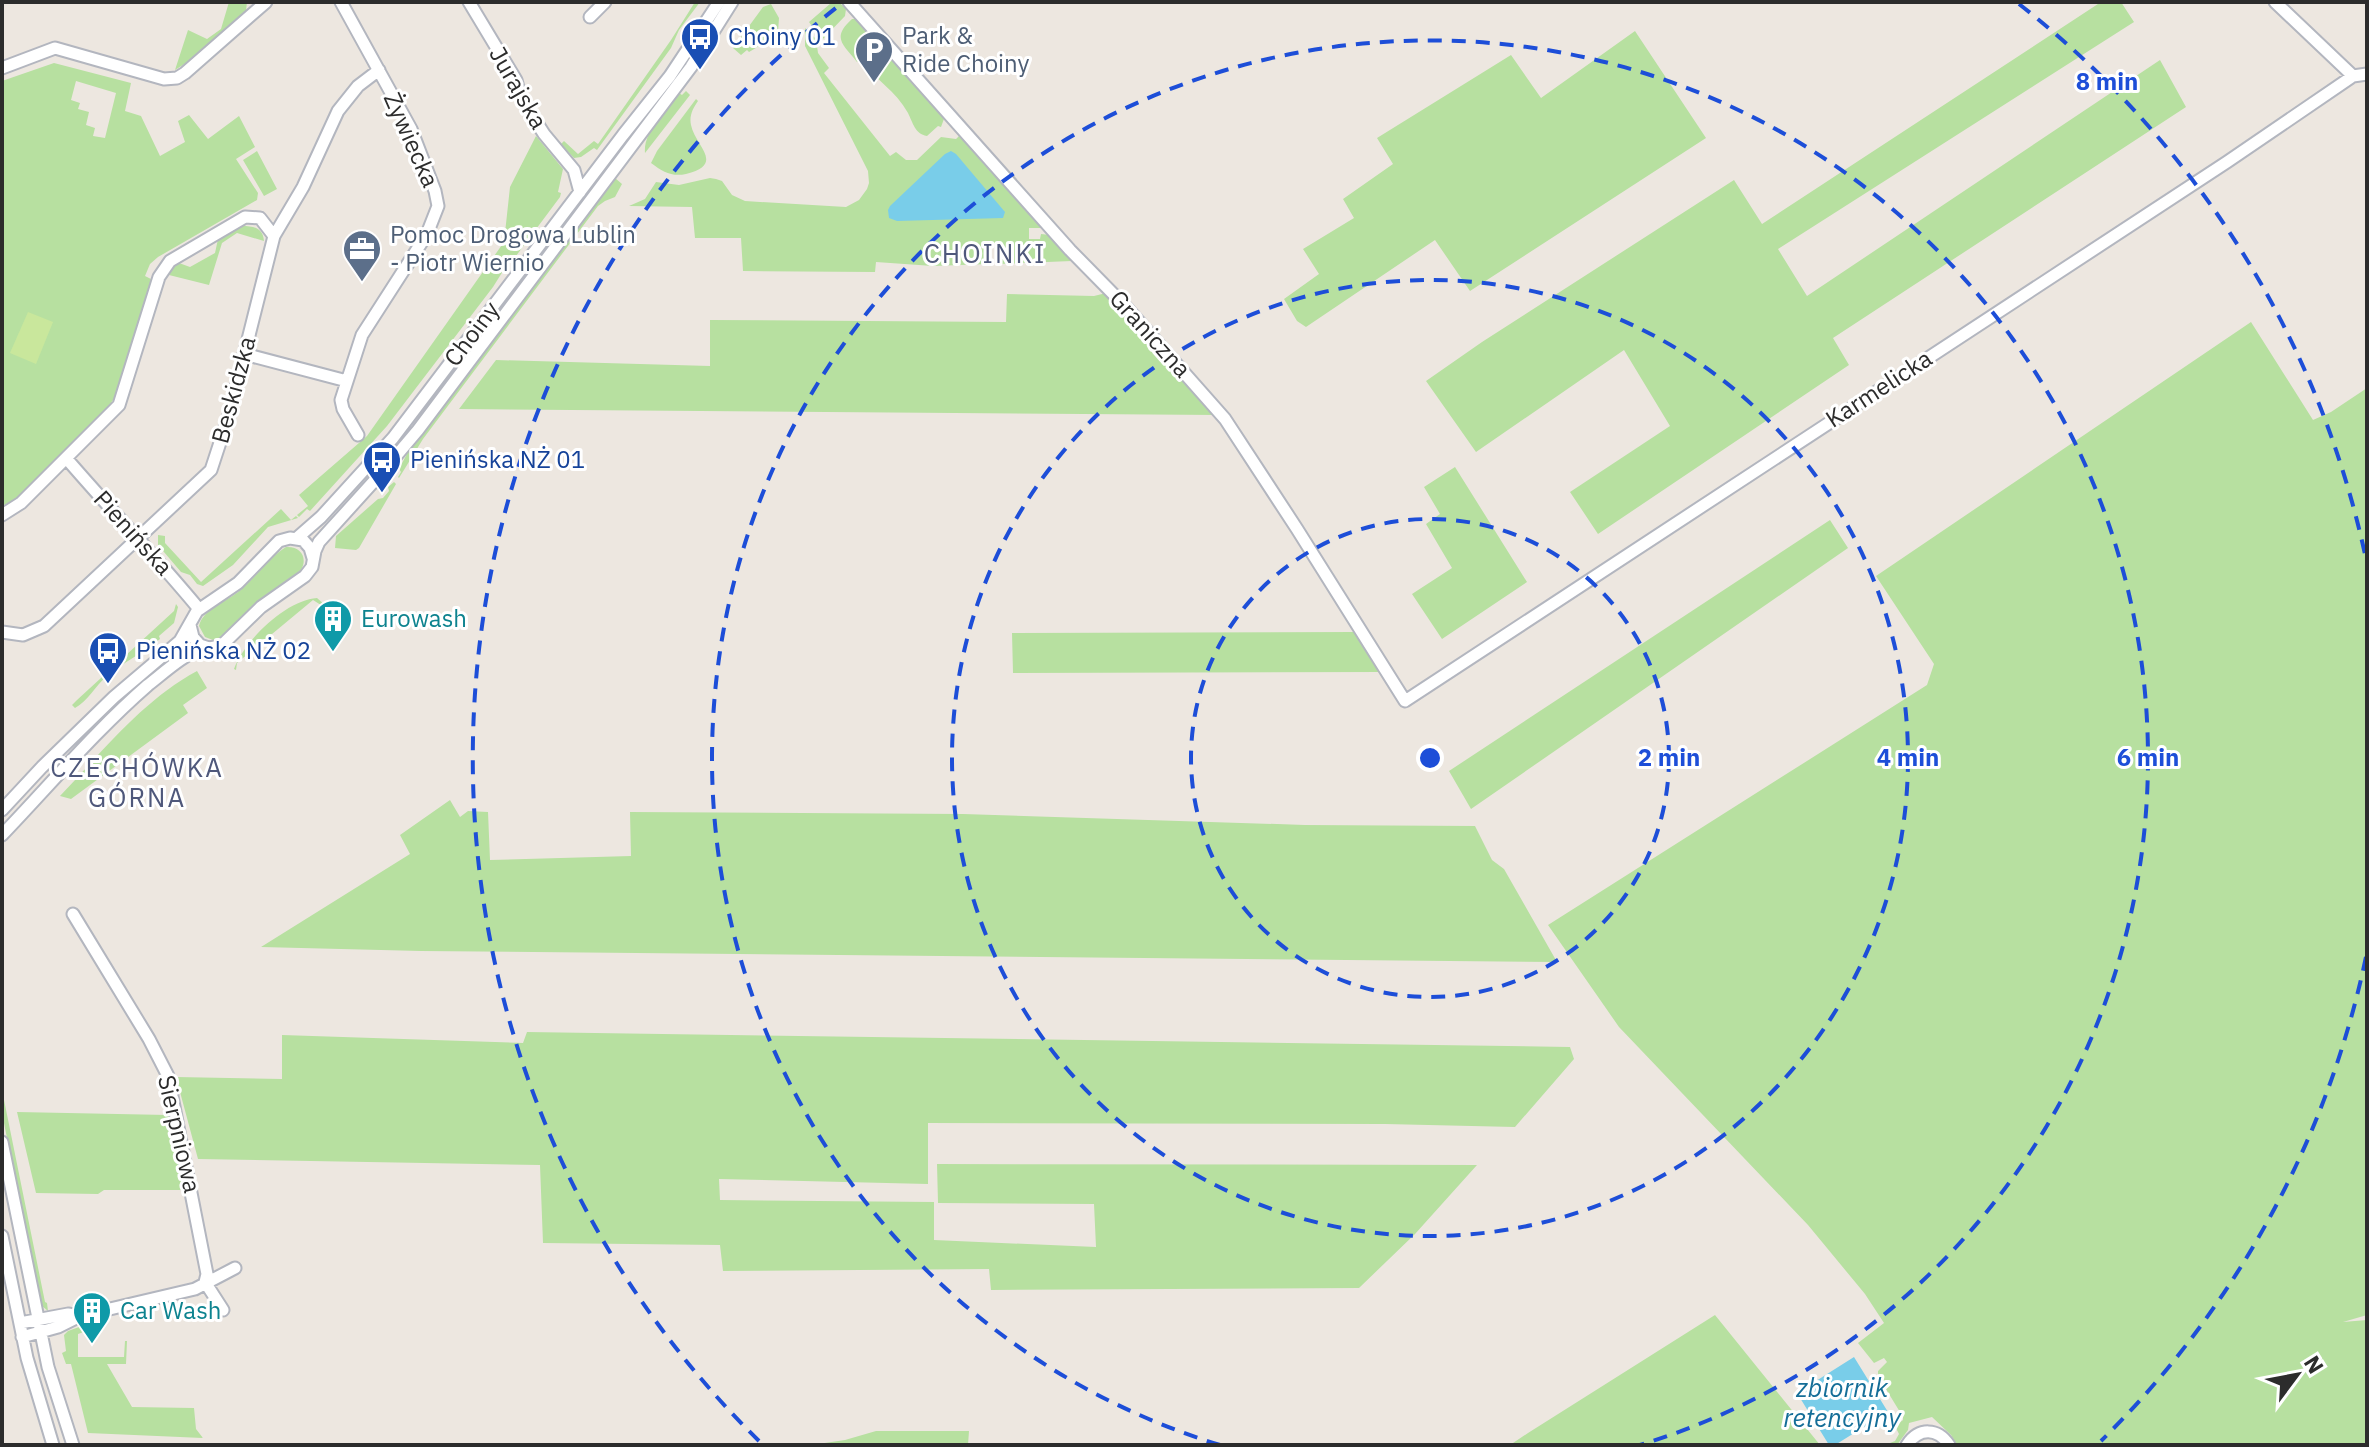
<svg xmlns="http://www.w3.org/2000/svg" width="2369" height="1447" font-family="'IBM Plex Sans',sans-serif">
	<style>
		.green { fill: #b7e0a0; fill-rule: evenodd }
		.pitch { fill: #c9e79c }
		.water { fill: #79cde9 }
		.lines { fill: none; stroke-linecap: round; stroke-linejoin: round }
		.minor-casing { stroke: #b3b6bf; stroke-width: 15 }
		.minor { stroke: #fff; stroke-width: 11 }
		.ring { fill: none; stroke: #1d4ed8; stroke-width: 4; stroke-dasharray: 14 10 }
		.labels { text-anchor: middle; stroke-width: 6; stroke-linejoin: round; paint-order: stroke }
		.service-label { font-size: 24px; fill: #4e5e75; stroke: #fff; text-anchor: start }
		.transit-label { font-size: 24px; fill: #164399; stroke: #fff; text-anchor: start }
		.street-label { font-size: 24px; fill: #2c2c2c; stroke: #fff }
		.culture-label { font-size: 24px; fill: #0d838f; stroke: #fff; text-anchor: start }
		.neighbourhood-label { font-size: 26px; letter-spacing: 2px; fill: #4f587b; stroke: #fff }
		.water-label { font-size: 26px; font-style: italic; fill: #156e98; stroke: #fff }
		.centre { fill: #1d4ed8; stroke: #fff; stroke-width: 4 }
		.ring-label { font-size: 24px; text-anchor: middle; font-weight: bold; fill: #1d4ed8; stroke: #fff; stroke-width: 6; stroke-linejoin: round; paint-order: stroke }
	</style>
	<rect width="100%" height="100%" fill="#ede7e0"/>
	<path class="green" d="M229,2H247L246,11L189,61L175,70L188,30L207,39L221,29Z
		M695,2H700L679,30L671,48L597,150L594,148L581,157L574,158L561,144L564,141L578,154L594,141L598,144L671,40Z
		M839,2L846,9L845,16L822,40L809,22L831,3Z
		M2101,2H2121L2134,22L1778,249L1807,296L2160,60L2186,107L1833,338L1849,365L1598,534L1570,492L1670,426L1624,350L1476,452L1426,381L1482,342L1734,180L1762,224Z
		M771,4L779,18L778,32L771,39L749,52L747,50L741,55L733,48L763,7Z
		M852,19H858L945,116L941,127L938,126L927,136C915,134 913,123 908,113C896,91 875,79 860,60L857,62C843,44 831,38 852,19Z
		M805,28L816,39L818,53L829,68L824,73L890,156L896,152L906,160H917L941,137L956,139L961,134L1045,228H1029V239H1040L1041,234L1050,235L1071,256L1072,261L997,264V243H988V264L933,266L876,262L875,272L743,271L741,238H695L692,207L629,206L645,199L656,182L679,185L710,178L716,179L722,181L732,195L745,201L846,207L859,200L867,189L869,183L868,171L805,46Z
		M1635,31L1706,138L1470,291L1435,240L1306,327L1297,321L1284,299L1319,274L1303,249L1354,218L1343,199L1393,164L1377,138L1511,55L1541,98Z
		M54,63L131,83L125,111L141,116L160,156L185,142L178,121L189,115L208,139L239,116L255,147L236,159L258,193L257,200L158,257L150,264L145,276L151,279L116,396L102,415L16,499L2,506V81ZM76,81L116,93L105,138L93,136L95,128L86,125L89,112L78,109L80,103L71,100Z
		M686,91L690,95L645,153C643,131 667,110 679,93L682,95Z
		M696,99L698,101C693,108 689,116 691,125C695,146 726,164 686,174C672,177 663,172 651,163L657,151Z
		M536,136L563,169L558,192L561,193L560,197L516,256L508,263L493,287L387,426L310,511L307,509L299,517L297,515L308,506L299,495L367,436L504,242L510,187Z
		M257,151L277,189L264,196L243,160Z
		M615,178L622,184L615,197L605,201L598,206L423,439L399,478L398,477L401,472L399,469L409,450Z
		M242,226C254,226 263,228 264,241L237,233L222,243L209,285L169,275L172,267L179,263L190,267L215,253L218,239Z
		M1106,293L1219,415L459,409L496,360L710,366V320L1006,322L1007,294L1094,296Z
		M2251,322L2313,420L2331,412L2367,388V1315L2343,1322L2367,1320V1445H1957L1951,1435L1932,1417L1909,1423L1908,1430L1897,1445H1885L1895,1441L1899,1434L1895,1426L1903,1420V1417L1878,1376V1371L1887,1362L1884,1358L1874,1363L1858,1343L1884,1323L1865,1294L1808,1225L1619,1027L1548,925L1927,685L1934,664L1876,576Z
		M1455,467L1527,582L1442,639L1412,594L1452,568L1426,524L1440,514L1424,487Z
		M394,482L396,484L359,548L356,550L335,548L336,536L378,499L383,498L389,491L388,487Z
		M281,509L291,520L296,516L298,518L268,527L233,565L203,586L197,584L190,575L181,572L158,545V535L165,536V543L201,582Z
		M1830,520L1848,548L1471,809L1449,771Z
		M286,547C301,546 308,558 301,570L254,604L222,637L213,640L205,637L199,626C203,609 225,602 238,592C252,581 273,554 286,547Z
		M317,598L325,605L324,607L313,600L237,663L236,670L234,669C244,641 286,600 317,598Z
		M176,604L178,607L174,623L159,636L160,639C143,653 124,662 107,676C95,686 88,701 75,708L72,705L77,700L174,611Z
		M1355,632L1380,672L1013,673L1012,633Z
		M197,671L207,688L183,705L188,713L71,799L60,796C102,752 143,700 197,671Z
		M450,800L460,817L468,811L488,812L490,860L631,856L630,812L963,814L1305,825L1475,826L1492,860L1504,869L1557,962L421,951L261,947L410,854L400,835Z
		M527,1032L1570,1047L1574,1059L1515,1127L1385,1124L928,1123V1184L719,1179L720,1200L934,1202V1240L1096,1247L1094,1204L938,1203L937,1164L1477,1165L1415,1234L1359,1288L991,1290L989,1269L723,1271L720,1245L543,1243L540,1165L198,1159L176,1077L282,1079V1035L523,1043Z
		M2,1090L45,1302L47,1303L48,1311L42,1306L39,1299L2,1113Z
		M17,1112L168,1115L184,1190H104L98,1194L36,1193Z
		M1715,1315L1820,1445H1510L1528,1433Z
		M104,1318L107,1324L78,1334V1357H124L125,1341H127L126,1364H107L132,1407L194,1408L196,1429L203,1438L88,1433L71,1364H66L62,1353L66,1351L64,1335L68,1331Z
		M876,1431H969L968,1445H811L845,1440Z"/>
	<path class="pitch" d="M28,312L53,322L36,364L10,353Z"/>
	<path class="water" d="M951,151L956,154L1005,212L1003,218L897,221L889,218L888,210L890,206L945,154Z
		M1854,1357L1888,1412L1835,1445H1829L1797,1393Z"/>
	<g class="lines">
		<g class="minor-casing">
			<path id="minor" d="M341,2L411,129L435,191L438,206L427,234L362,335L341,400L343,409L358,435
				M469,2L516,80L521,98L544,134L574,170L580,192
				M849,2L1070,250L1126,307L1225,419L1297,529L1405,701L2227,162L2353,76
				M2275,2L2353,76L2367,74
				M590,17L605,2
				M2,68L55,48L164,79L177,78L185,73L266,2
				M244,354L347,381
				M66,458C110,509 156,557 199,609
				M2,515L21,503L119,405L159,277L170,261L245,217L260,218L274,236
				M297,538L321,517L393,438L623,135L670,76L719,2
				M190,625L193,637L200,645L209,648L221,646L261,607L305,576L312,567L315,551L319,542L385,469L418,430L691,67L732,2
				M2,632L23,635L44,626L211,470L229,415L274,236L303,187L338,111L358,86L379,70
				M2,810L42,767L114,697L180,641L197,611L238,583L279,541L290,538L303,540L310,548L313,558
				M2,835C50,785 95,731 148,685C166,671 183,655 204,647
				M73,914L149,1039L168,1076L207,1274L205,1282
				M2,1142L48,1367L73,1445
				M2,1236L27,1358L53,1445
				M205,1282L223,1310
				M20,1323L68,1314L80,1316
				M22,1337L58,1327L80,1316L195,1289L235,1268
				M1907,1445C1919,1427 1938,1428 1949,1445"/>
		</g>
		<use href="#minor" class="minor"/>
	</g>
	<g class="ring">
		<circle cx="1430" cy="758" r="239"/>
		<circle cx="1430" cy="758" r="478"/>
		<path d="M1220 1445A718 718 0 1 1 1640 1445"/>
		<path d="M2366 957A957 957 0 0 1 2101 1441M759 1441A957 957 0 0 1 841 4M2019 4A957 957 0 0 1 2366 559"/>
	</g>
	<defs>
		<g id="bus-pin" transform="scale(2)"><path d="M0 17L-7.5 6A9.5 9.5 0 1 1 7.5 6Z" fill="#1a4fb4" stroke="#fff"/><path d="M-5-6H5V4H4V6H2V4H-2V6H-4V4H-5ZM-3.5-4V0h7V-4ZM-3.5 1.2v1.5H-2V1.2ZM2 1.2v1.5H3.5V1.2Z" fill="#fff"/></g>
		<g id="parking-pin" transform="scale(2)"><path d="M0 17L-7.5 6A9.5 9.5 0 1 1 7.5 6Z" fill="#5c6f8a" stroke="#fff"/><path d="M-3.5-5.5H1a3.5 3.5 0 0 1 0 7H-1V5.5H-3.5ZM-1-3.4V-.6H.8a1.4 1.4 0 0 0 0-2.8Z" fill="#fff"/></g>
		<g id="office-pin" transform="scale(2)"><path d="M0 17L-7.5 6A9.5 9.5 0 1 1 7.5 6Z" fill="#5c6f8a" stroke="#fff"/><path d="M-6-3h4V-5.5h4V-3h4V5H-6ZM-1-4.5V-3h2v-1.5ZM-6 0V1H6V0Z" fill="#fff"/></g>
		<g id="building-pin" transform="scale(2)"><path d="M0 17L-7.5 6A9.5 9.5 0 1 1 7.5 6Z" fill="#0f9aa8" stroke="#fff"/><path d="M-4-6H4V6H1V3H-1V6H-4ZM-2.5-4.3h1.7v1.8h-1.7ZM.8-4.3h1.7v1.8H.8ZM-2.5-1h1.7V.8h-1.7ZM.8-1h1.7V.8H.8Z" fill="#fff"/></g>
	</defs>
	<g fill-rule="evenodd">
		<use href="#bus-pin" x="700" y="37"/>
		<use href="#parking-pin" x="874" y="50"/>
		<use href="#office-pin" x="362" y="249"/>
		<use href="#bus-pin" x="382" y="460"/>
		<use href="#building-pin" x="333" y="619"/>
		<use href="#bus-pin" x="108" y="651"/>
		<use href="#building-pin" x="92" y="1311"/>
	</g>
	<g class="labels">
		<g class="service-label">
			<text x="902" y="44">Park &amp;<tspan x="902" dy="28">Ride Choiny</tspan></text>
			<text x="390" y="243">Pomoc Drogowa Lublin<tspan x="390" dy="28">- Piotr Wiernio</tspan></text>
		</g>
		<g class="transit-label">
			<text x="728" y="45">Choiny 01</text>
			<text x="410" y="468">Pienińska NŻ 01</text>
			<text x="136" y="659">Pienińska NŻ 02</text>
		</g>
		<g class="street-label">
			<text transform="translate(518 88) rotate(60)" y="8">Jurajska</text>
			<text transform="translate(411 140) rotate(66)" y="8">Żywiecka</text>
			<text transform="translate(472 334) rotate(-53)" y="8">Choiny</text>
			<text transform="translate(1150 334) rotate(48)" y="8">Graniczna</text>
			<text transform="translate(1879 389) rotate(-33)" y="8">Karmelicka</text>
			<text transform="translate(234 390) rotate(-75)" y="8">Beskidzka</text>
			<text transform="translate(133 533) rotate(48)" y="8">Pienińska</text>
			<text transform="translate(179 1134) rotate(77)" y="8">Sierpniowa</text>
		</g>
		<g class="culture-label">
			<text x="361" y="627">Eurowash</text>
			<text x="120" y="1319">Car Wash</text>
		</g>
		<g class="neighbourhood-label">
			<text x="985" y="263">CHOINKI</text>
			<text x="137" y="777">CZECHÓWKA<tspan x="137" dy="30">GÓRNA</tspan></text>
		</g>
		<g class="water-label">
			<text x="1842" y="1397">zbiornik<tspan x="1842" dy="30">retencyjny</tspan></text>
		</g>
	</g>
	<circle cx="1430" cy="758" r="12" class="centre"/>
	<g class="ring-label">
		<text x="2107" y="90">8 min</text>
		<text x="1669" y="766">2 min</text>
		<text x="1908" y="766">4 min</text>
		<text x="2148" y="766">6 min</text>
	</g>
	<rect width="2369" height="1447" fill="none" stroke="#2c2c2c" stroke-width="8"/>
	<g transform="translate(2297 1375) rotate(58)" stroke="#ffffff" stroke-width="6" paint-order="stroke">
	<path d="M0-6L14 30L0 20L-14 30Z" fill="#2c2c2c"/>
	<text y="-12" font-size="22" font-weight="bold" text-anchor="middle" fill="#2c2c2c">N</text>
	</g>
</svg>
